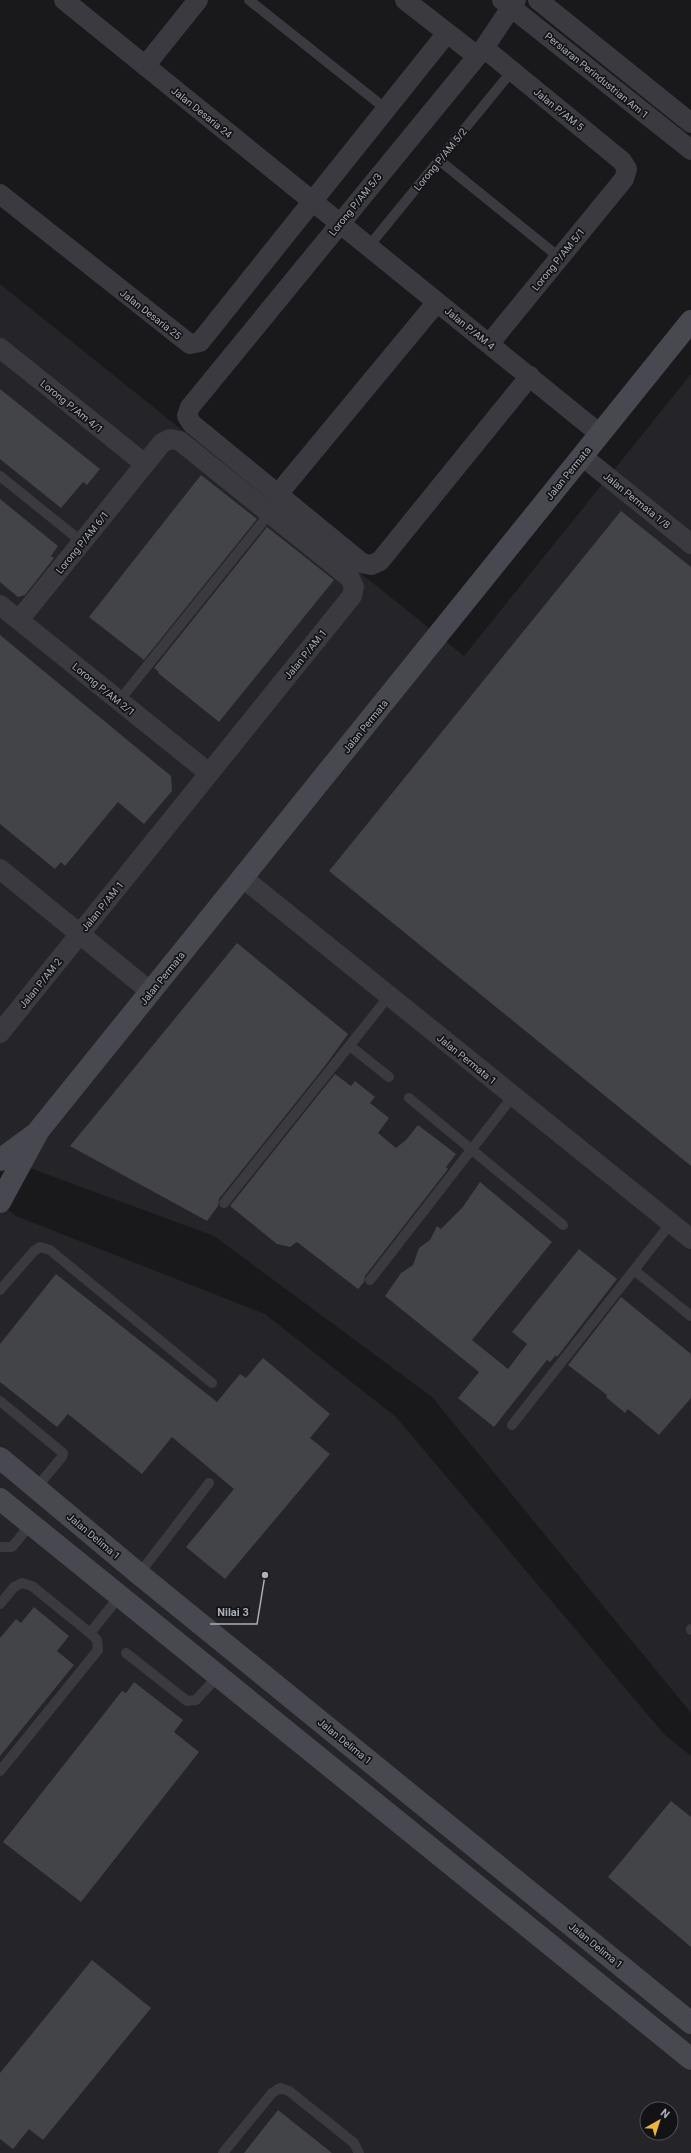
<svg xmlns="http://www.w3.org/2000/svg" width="691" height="2153" font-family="Roboto,sans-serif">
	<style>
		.built { fill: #252428; fill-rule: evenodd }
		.building { fill: #434448 }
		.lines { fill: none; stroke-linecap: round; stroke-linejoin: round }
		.lane { stroke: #3a3a40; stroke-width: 10 }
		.street { stroke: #3a3a40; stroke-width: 20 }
		.secondary { stroke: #484950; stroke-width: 22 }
		.labels { text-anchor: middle; stroke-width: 3.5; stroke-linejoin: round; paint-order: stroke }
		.street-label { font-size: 10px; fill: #abb0ba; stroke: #131316 }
		.leader { fill: none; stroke: #abb0ba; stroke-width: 1.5 }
		.callout-dot { fill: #abb0ba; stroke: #131316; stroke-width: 1.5 }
		.callout-label { font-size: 11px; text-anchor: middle; font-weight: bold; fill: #abb0ba; stroke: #131316; stroke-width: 3.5; stroke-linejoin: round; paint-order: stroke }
	</style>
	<rect width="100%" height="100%" fill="#19181b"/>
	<path class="built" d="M0,284L464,656L691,374V1713L432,1397L214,1236L0,1157Z
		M0,1203L16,1216L265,1314L396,1417L664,1734L691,1756V2153H0ZM647,2109H671V2133H647Z"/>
	<path class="building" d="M0,389L100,469L87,485L83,482L61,508L0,459Z
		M201,475L257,519L144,660L89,617Z
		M0,499L58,546L51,556L54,558L25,595L18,597L0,582Z
		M621,511L691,567V1166L329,871Z
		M267,527L334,580L219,722L158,673L159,672L154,668Z
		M0,635L171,776L172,791L144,824L118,802L65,866L61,862L55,869L0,824Z
		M237,943L348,1034L325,1066L219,1199L218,1206L207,1221L70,1146Z
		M335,1074L351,1086L355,1081L375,1097L370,1103L389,1118L378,1133L396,1148L406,1140L418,1125L456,1154L446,1167L448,1169L365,1276L364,1282L358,1289L297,1242L290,1247L277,1244L230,1206Z
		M480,1182L552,1242L472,1340L508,1369L527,1344L512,1332L579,1249L617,1279L557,1357L556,1355L550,1362L547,1360L494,1427L458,1398L479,1372L385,1296L401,1273L413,1265L419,1248L430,1240L437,1226L441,1229L462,1208Z
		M56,1274L217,1402L240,1374L246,1378L263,1358L330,1414L310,1438L330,1454L225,1579L186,1547L234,1489L172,1437L142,1474L68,1414L57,1427L0,1382V1344Z
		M621,1297L691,1354V1398L659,1435L628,1409L625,1413L606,1397L607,1395L568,1365Z
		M34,1607L69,1636L57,1651L74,1665L0,1756V1638L16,1619L21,1623Z
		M134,1682L183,1720L174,1732L199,1752L81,1902L3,1842L122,1691L126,1693Z
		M671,1801L691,1817V1947L608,1877Z
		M92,1960L151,2008L43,2140L29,2129L13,2149L0,2139V2073Z
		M278,2110L332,2153H244Z"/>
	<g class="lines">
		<path class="lane" d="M249,0L386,109
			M439,160L560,258
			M369,246L512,71
			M0,476L82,542
			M119,701L269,514
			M350,1046L389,1077
			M409,1098L563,1225
			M224,1203L389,996
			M634,1270L691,1316
			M370,1280L513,1096
			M0,1290L34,1251L40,1247L50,1250L212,1383
			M0,1401L63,1453L62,1457L37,1487
			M512,1425L671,1223
			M0,1547H12L31,1524
			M139,1574L209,1483
			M0,1604L14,1587L22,1583L32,1586L90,1633L97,1640L98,1650L0,1771
			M691,1630V1629
			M90,1633L119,1597
			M126,1653L187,1701L196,1700L218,1676
			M223,2153L272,2093L280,2088L289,2091L354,2143L359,2153"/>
		<path class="street" d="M64,0L600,434
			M405,0L477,56
			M502,0L691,150
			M516,0L484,48L190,407L187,416L192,424L362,563L371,565L380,561L530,376
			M538,0L691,123
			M484,48L622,161L627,169L624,179L489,344
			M145,66L198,0
			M0,194L186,341L190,344L200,342L447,33
			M0,348L145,464
			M582,456L691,544
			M278,494L437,302
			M0,605L209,773
			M0,869L151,992
			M243,878L691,1239
			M0,1033L352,596L354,587L350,578L180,441L170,439L162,443L19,620"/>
		<path class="secondary" d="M0,1160L35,1134
			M0,1202L39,1130L691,321
			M0,1458L139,1574L691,2023
			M0,1499L691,2059"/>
	</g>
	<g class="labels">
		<g class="street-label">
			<text transform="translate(597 75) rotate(39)" y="4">Persiaran Perindustrian Am 1</text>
			<text transform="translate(559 109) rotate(39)" y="4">Jalan P/AM 5</text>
			<text transform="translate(202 112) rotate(39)" y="4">Jalan Desaria 24</text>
			<text transform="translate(440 159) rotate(-51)" y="4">Lorong P/AM 5/2</text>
			<text transform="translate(355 204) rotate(-51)" y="4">Lorong P/AM 5/3</text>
			<text transform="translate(558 259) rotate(-51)" y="4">Lorong P/AM 5/1</text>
			<text transform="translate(151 314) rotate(38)" y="4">Jalan Desaria 25</text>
			<text transform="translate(470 328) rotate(39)" y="4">Jalan P/AM 4</text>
			<text transform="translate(72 406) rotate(39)" y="4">Lorong P/Am 4/1</text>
			<text transform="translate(568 473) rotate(-51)" y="4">Jalan Permata</text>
			<text transform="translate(637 500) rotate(39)" y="4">Jalan Permata 1/8</text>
			<text transform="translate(82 542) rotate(-51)" y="4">Lorong P/AM 6/1</text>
			<text transform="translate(305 654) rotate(-51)" y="4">Jalan P/AM 1</text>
			<text transform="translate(104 689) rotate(39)" y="4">Lorong P/AM 2/1</text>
			<text transform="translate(365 726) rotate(-51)" y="4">Jalan Permata</text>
			<text transform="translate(102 906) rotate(-51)" y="4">Jalan P/AM 1</text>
			<text transform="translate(162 978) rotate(-51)" y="4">Jalan Permata</text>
			<text transform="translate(40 983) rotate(-51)" y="4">Jalan P/AM 2</text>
			<text transform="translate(467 1059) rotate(39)" y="4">Jalan Permata 1</text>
			<text transform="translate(94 1536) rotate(40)" y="4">Jalan Delima 1</text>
			<text transform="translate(345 1741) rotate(39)" y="4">Jalan Delima 1</text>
			<text transform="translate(596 1945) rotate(39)" y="4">Jalan Delima 1</text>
		</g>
	</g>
	<path class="leader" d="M265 1575L257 1624H210"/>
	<circle class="callout-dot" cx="265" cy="1575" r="4"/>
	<g class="callout-label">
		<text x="233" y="1616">Nilai 3</text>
	</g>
	<g transform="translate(659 2121) rotate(39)"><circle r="19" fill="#131316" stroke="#505258"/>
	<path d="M0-3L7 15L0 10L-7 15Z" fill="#efb43c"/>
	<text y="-6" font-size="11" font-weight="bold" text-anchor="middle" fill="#abb0ba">N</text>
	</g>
</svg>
